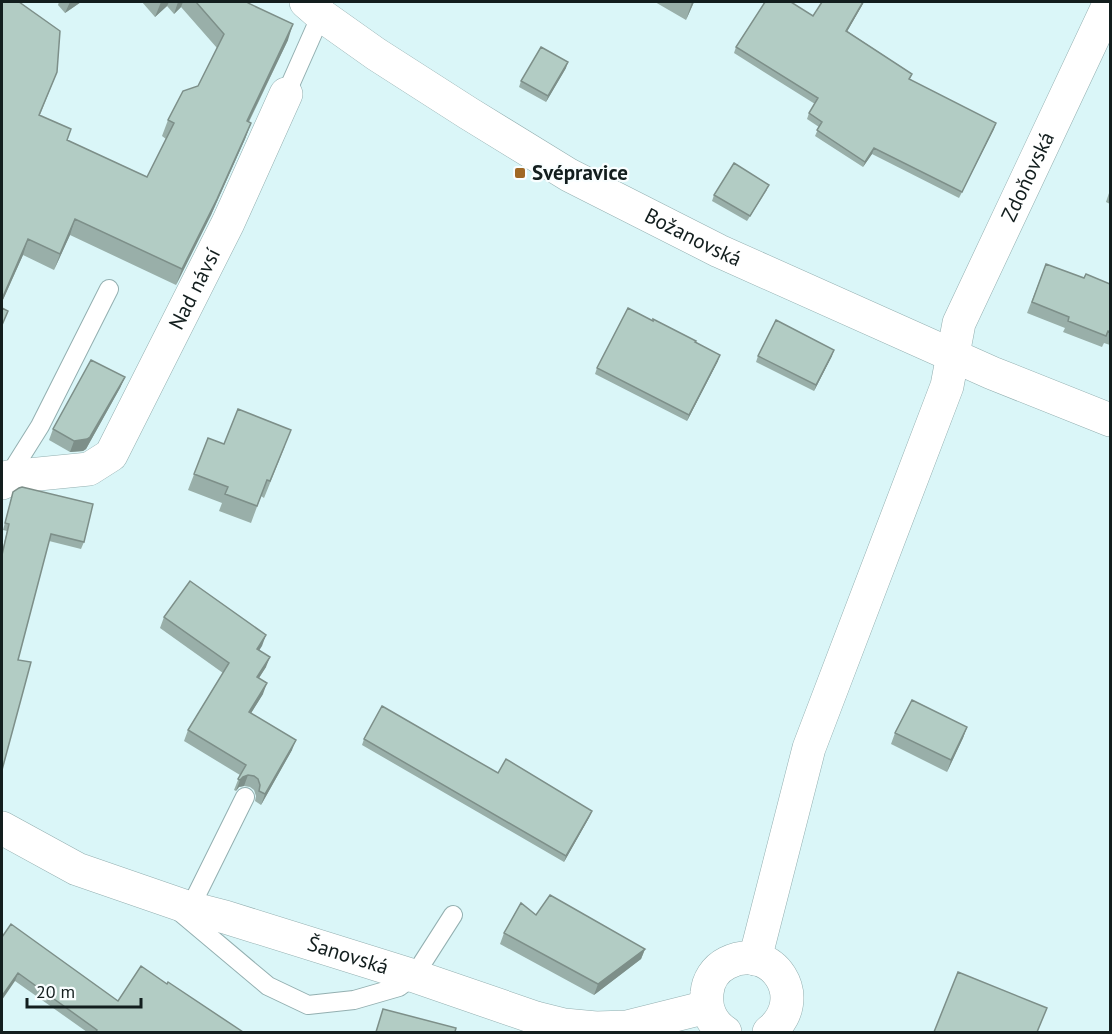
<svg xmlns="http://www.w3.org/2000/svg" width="1112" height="1034" font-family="'PT Sans',sans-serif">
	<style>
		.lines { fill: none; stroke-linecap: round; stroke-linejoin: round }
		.service-casing { stroke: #93afb0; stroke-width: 20 }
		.minor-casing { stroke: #93afb0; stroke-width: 34 }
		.tertiary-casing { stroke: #93afb0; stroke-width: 34 }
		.service { stroke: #fff; stroke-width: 18 }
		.minor { stroke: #fff; stroke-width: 33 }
		.tertiary { stroke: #fff; stroke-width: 33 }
		.wall { fill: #99afa9 }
		.shaded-wall { fill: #7d8f89 }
		.building { fill: #b2ccc4; stroke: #7d8f89; stroke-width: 1.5 }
		.poi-dot { fill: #a06824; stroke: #f9feff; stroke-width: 2 }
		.labels { text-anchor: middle; stroke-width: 4.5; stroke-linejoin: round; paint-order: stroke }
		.poi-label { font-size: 21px; font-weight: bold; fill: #131e1e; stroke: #f9feff; text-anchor: start }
		.street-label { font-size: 21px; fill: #131e1e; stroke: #f9feff }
	</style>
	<rect width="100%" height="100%" fill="#daf6f8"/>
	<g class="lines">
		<g class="service-casing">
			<path id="service" d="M286,94L321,15
				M8,477L40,426L109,289
				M190,908L245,797
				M180,912L268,986L308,1005L354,1000L399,987L414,976L453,915"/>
		</g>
		<g class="minor-casing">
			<g id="minor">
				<path id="s1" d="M2,483L8,477L89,469L111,455L228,223L286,94"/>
				<path id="s2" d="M2,828L77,869L190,908L225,917L414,976L536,1018L564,1025L596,1028L627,1027L707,1007"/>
				<path id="s3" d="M755,959L809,748L947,386L959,323L1110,2"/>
				<path d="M725,1032C712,1024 705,1009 707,993C708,981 715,969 727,963C772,940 811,999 769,1032"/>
			</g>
		</g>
		<g class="tertiary-casing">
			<g id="tertiary">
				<path id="s4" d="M306,2L321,15L376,54L468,113L569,175L719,251L992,373L1110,420"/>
			</g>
		</g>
		<use href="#service" class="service"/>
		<use href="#minor" class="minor"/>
		<use href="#tertiary" class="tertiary"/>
	</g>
	<path class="wall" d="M2,2L57,72L40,115L67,140L147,177L166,139L162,136L168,120L198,86L217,48L181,7L174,14L167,6L155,17L142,2H247L288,40L249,122L251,123L245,139L211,215L176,285L70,235L54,270L23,255L2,302Z
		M59,2H81L65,13L58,5Z
		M655,2H694L686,20Z
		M822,2H864L847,31L912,74L910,79L994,129L959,198L872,154L863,167L815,136L819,127L807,119L809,113L815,104L734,53L736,47L813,16Z
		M566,68L546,102L519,87L521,81Z
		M767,190L747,221L712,201L714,195Z
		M1110,190V204L1106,202Z
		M1046,264L1084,278L1110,284V345L1104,343L1102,347L1063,332L1065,328L1027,313Z
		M695,342L718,361L687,421L595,374L597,368Z
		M758,356H832L814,391L756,362Z
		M125,377L120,388L86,449L83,451L70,452L49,440L53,429Z
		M208,438L224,444L285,446L264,498L261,496L251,523L219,511L222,503L188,490Z
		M13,492L84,542L81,549L49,541L18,660L2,770V552L7,531L3,530Z
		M164,617L266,635L259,650L266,667L259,678L263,694L251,713L292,750L261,805L255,801L256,796L254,790L250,787L244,786L239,787L236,791L234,790L240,775L184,741L188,730L223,673L160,628Z
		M967,727L963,738L947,772L891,744L895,733Z
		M364,739L498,773L590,816L564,862L362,745Z
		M536,915L645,949L641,959L594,995L500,944L504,933Z
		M2,937L118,1001L243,1032H87L15,981Z"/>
	<path class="shaded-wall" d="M70,2H81L65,13Z
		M161,2H169L167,6L155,17Z
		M178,2H183L181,7L174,14Z
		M692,2H694L686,20Z
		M863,2H864L844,37L846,31Z
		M293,24L288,40L241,137L247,121Z
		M568,62L566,68L546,102L548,96Z
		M251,123L245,139L211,215L176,285L182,269Z
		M996,123L994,129L959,198L962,192Z
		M874,148L872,154L863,167L865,162Z
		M75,219L70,235L54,270L60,254Z
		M28,239L23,255L2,302V299Z
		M834,350L832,356L814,391L816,385Z
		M720,355L718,361L687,421L689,415Z
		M125,377L120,388L86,449L83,451L70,452L74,441Z
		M266,635L262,646L253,660L257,649Z
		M270,657L266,667L253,687L257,677Z
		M267,683L263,694L245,723L249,712Z
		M967,727L963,738L947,772L951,760Z
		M296,740L292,750L261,805L265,794Z
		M248,775L244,786L239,787L236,791L240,780L243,777Z
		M592,811L590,816L564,862L566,856Z
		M645,949L641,959L594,995L598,984Z
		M18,973L15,981L2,1000V996Z"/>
	<path class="building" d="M2,2H19L60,31L57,72L39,115L71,129L67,140L147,177L174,123L168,120L183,91L198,86L224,34L196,2H247L248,3L293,24L247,121L251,123L217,199L182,269L75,219L60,254L28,239L2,299Z
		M765,2H791L813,16L822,2H863L846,31L912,74L909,79L996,123L962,192L874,148L865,162L817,130L822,122L809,113L818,98L736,47Z
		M541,47L568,62L548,96L521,81Z
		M734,163L769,185L750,216L714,195Z
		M1046,264L1084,278L1086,274L1110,284V332L1108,331L1106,336L1068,321L1069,317L1032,302Z
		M2,308L8,311L2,325Z
		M628,308L653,321V319L696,341L695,342L720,355L689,415L597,368Z
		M776,320L834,350L816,385L758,356Z
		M91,360L125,377L90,437L87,439L74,441L53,429Z
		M238,409L291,430L270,481L267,480L257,506L225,494L228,487L194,474L208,438L224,444Z
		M22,487L93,504L84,542L51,534L18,660L31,662L2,770V555L9,524L5,523L13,492L19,488Z
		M190,581L266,635L257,649L270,657L257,677L267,683L249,712L296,740L265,794L259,791L260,785L258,779L254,776L248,775L243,777L240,780L238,779L246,765L188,730L229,663L164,617Z
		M912,700L967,727L951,760L895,733Z
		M382,706L498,773L506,759L592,811L566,856L364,739Z
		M550,895L645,949L598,984L504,933L521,903L536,915Z
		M11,924L118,1001L141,966L167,984L168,982L243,1032H96L97,1030L18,973L2,996V937Z
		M958,972L1047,1008L1037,1032H934Z
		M383,1009L456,1028L455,1032H376Z"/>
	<rect class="poi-dot" x="514" y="167" width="12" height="12" rx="3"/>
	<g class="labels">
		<g class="poi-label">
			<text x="532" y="180">Svépravice</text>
		</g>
		<g class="street-label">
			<text dy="7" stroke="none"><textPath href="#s3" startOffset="831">Zdoňovská</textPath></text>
			<text dy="7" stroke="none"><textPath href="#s4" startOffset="454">Božanovská</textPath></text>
			<text dy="7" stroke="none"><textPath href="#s1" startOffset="302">Nad návsí</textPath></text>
			<text dy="7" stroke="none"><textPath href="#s2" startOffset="370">Šanovská</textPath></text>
		</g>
	</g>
	<rect width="1112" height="1034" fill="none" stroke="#131e1e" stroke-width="6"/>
	<path d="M27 998v9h114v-9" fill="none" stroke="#131e1e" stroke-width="3"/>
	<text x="36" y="998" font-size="18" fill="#131e1e" stroke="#f9feff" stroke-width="4.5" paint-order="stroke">20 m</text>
</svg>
